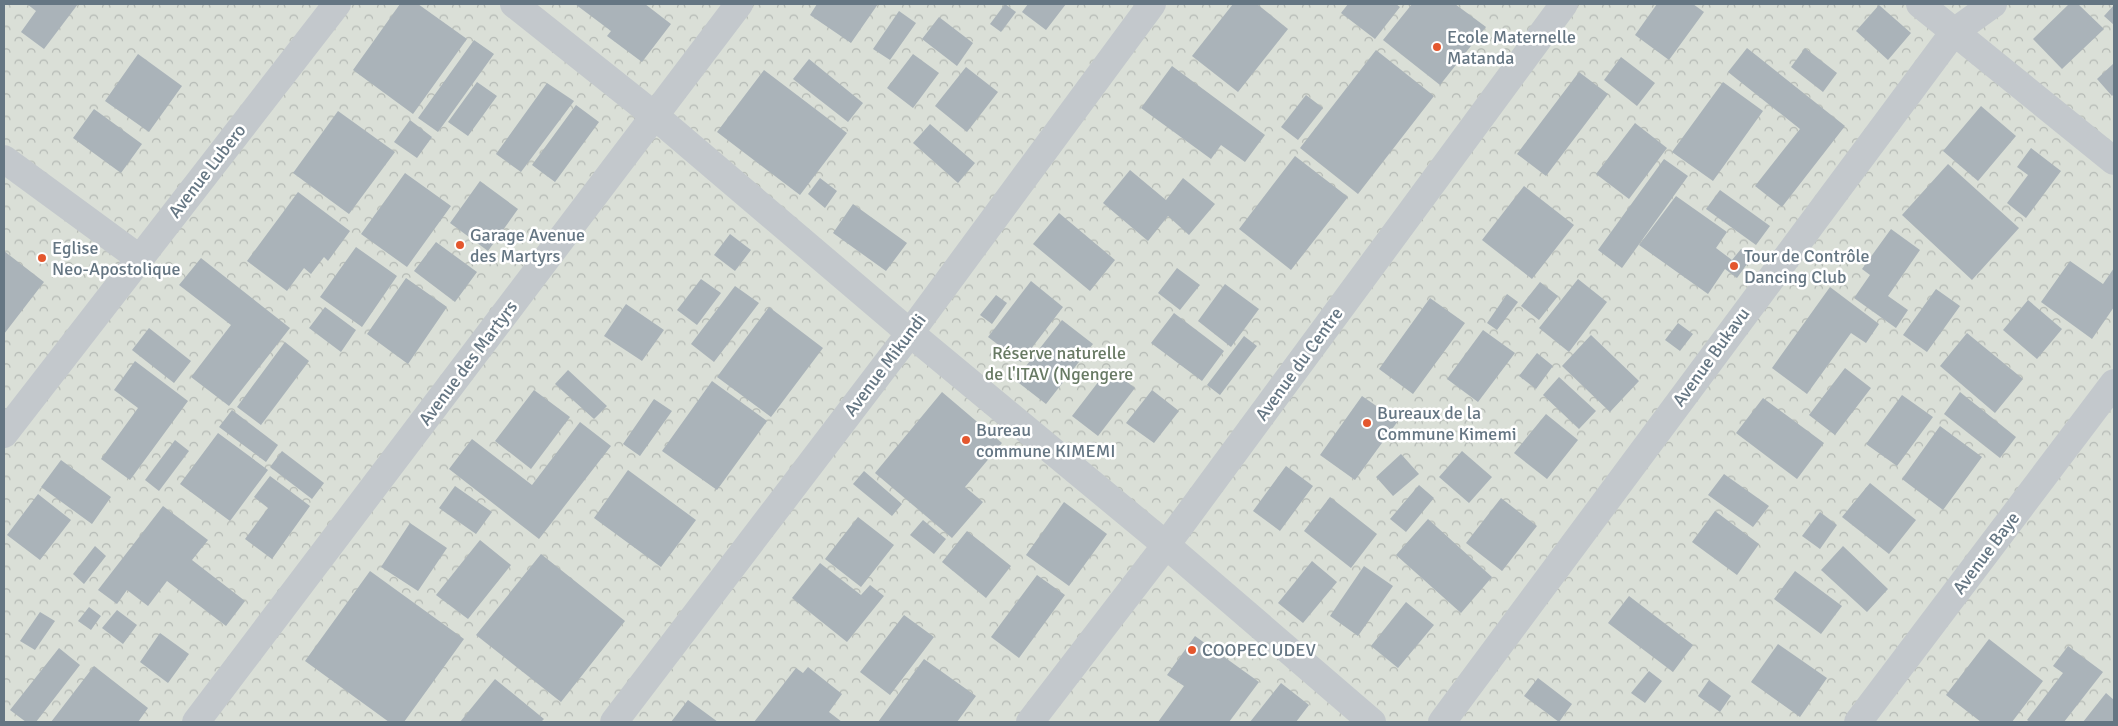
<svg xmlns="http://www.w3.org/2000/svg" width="2118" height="726" font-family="Signika,sans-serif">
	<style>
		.park { fill: url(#park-crowns) }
		.building { fill: #aab3b9 }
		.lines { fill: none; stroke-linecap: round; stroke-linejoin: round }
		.minor { stroke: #c3c8cc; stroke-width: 28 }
		.poi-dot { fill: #e4572e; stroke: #fff; stroke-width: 2 }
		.labels { text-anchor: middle; stroke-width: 5; stroke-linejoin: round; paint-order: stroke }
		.poi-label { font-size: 18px; fill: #657683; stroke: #fff; text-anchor: start }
		.street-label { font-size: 18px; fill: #657683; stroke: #fff }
		.park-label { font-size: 18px; fill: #687a64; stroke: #fff }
	</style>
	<defs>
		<pattern id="park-crowns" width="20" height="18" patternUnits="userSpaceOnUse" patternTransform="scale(1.25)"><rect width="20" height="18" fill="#dadfd7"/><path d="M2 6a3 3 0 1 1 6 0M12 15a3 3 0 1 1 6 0" fill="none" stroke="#b4b9b4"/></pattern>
	</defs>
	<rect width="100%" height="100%" fill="#fafaf8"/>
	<path class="park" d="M4,4H2114V722H4Z"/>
	<path class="building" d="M27,4H78L44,49L21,32L36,11Z
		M400,4H418L467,39L413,114L353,70Z
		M575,4H645L671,24L642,62L607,36L611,31Z
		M817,4H878L851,43L810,15Z
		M1005,4L1016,12L1001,32L990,24Z
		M1028,4H1066L1046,30L1022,12Z
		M1233,4H1257L1288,29L1238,92L1192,56Z
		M1348,4H1396L1400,7L1375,39L1341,13Z
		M1412,4H1455L1486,27L1440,85L1383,40Z
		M1657,4H1693L1704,12L1669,60L1635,35Z
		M2069,4H2078L2104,29L2062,69L2033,39Z
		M1879,5L1911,33L1888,60L1856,31Z
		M2114,5V25L2104,16Z
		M899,11L916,23L890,60L873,49Z
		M939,17L973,43L957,66L922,39Z
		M474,40L494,54L438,132L418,118Z
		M1747,48L1845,126L1782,207L1755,186L1800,129L1728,72Z
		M1805,48L1837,73L1823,92L1791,67Z
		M1376,50L1434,96L1358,194L1300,148Z
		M138,54L182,86L149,132L105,101Z
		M913,54L939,73L913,108L887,88Z
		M1621,57L1655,83L1637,106L1604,80Z
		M809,59L863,103L848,122L793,79Z
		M2114,63V94L2112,96L2097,79Z
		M1172,66L1265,135L1245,162L1221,145L1211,159L1141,108Z
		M966,67L998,92L967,132L935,106Z
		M764,70L847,133L800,195L717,132Z
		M1579,72L1608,94L1546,176L1517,154Z
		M477,82L497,96L468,136L448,122Z
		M1723,82L1763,111L1713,181L1672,152Z
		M547,83L574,101L521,172L496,154Z
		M1306,95L1323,108L1298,140L1281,127Z
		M576,105L599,122L555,182L532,165Z
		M1981,106L2016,136L1978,181L1943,151Z
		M94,109L142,144L121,173L73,138Z
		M338,111L395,152L349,214L293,173Z
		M410,120L432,137L417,158L394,142Z
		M1635,123L1667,148L1629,199L1596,174Z
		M930,124L975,163L958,183L913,143Z
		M2031,148L2061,171L2026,218L2007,203L2028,175L2017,167Z
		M1295,156L1348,197L1291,270L1239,229Z
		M1664,159L1688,176L1622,268L1598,250Z
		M1948,164L2019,228L1972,280L1902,215Z
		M1130,170L1166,200L1183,178L1215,204L1189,235L1168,216L1148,241L1103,203Z
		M405,173L451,206L407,267L361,234Z
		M820,178L837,191L825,208L808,194Z
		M480,181L518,209L488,251L450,223Z
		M1524,186L1574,225L1532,279L1482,240Z
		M1720,190L1770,226L1756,245L1706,209Z
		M298,192L350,231L328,261L324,257L311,274L304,268L287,291L247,261Z
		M1676,196L1727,232L1716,248L1732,260L1741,249L1752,257L1737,278L1725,269L1708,294L1639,245Z
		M853,204L907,243L886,271L833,233Z
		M1059,213L1115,260L1090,291L1033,244Z
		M1891,229L1920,250L1888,296L1908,310L1896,328L1854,298L1870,275L1862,269Z
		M730,234L751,250L735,271L714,255Z
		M436,242L477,272L455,302L414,271Z
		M356,247L397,276L362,327L320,297Z
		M4,251L44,282L4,334Z
		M201,258L290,328L229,406L191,377L231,325L179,285Z
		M2070,261L2103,284L2114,268V307L2092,339L2041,302Z
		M1177,268L1200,285L1180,310L1158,293Z
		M406,278L447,307L408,364L367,334Z
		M701,279L721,293L697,325L677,310Z
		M1578,279L1607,302L1569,352L1539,328Z
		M1031,281L1063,307L1021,362L988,337Z
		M1540,282L1558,296L1539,320L1521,306Z
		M1225,284L1259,309L1231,347L1198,321Z
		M735,286L759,303L714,362L691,344Z
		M1830,287L1879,324L1866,343L1851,333L1807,394L1772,368Z
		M1936,289L1960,306L1927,352L1903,335Z
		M1507,294L1518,302L1497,330L1487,323Z
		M996,295L1007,303L992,324L980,315Z
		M1430,298L1465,323L1413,394L1379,369Z
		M2028,300L2062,329L2037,359L2003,330Z
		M626,304L664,330L642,361L604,336Z
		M325,307L356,330L341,352L309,328Z
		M769,307L823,348L771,417L717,377Z
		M1174,313L1224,351L1202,381L1151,343Z
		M1062,320L1093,344L1046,404L1015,380Z
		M1678,323L1693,334L1680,351L1665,340Z
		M149,328L191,361L174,383L132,350Z
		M1483,330L1515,353L1478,402L1447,379Z
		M1967,333L2023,379L1995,413L1940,366Z
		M1591,335L1639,381L1610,412L1562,366Z
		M1244,336L1257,346L1220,395L1207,385Z
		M285,342L309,361L261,425L237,407Z
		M1537,353L1553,366L1536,389L1519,376Z
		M135,361L188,401L130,480L101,459L138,408L114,390Z
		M1109,368L1135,388L1098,436L1072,416Z
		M1845,368L1871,388L1835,435L1809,415Z
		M568,370L607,406L594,419L555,384Z
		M1559,377L1596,411L1579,429L1543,395Z
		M712,381L767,421L717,490L662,451Z
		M534,390L570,417L531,469L495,441Z
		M1152,390L1179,411L1154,443L1126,423Z
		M942,392L1002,443L965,487L983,502L952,538L875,473Z
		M1960,392L2016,437L2000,458L1944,414Z
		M1902,395L1933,417L1897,466L1866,444Z
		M1362,396L1398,421L1355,480L1320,455Z
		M1763,398L1824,443L1797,479L1736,433Z
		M654,399L672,411L640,456L623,444Z
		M232,410L278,445L266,462L219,427Z
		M1546,414L1578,440L1547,479L1514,453Z
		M580,422L611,446L539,539L449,469L472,439L532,485Z
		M1940,426L1982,457L1943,510L1902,479Z
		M218,433L268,470L230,521L180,484Z
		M175,440L189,451L159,491L145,480Z
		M282,451L324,483L312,499L270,467Z
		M1462,451L1492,477L1469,503L1439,477Z
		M1401,454L1419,474L1393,496L1376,477Z
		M61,460L111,497L92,524L41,487Z
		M1286,466L1313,486L1280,531L1253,511Z
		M628,470L696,520L661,567L594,518Z
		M864,471L902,504L892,516L853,484Z
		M1724,474L1769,506L1753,527L1708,495Z
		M270,476L310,506L272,559L245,539L268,508L254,497Z
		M1870,483L1916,520L1889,554L1842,517Z
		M1419,485L1434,498L1406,532L1390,519Z
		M455,486L492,512L476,534L439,508Z
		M38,494L71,520L40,560L7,535Z
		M1330,497L1377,534L1351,568L1304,531Z
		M1501,498L1537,526L1502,571L1466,543Z
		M1064,502L1107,534L1069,586L1026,555Z
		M163,506L208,540L192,560L245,601L226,626L167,581L148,606L127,590L117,604L98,590Z
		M1715,511L1759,544L1737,575L1692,542Z
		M1820,512L1837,525L1820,549L1802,536Z
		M858,517L894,545L861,587L825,559Z
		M1428,519L1492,577L1461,613L1396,555Z
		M923,520L946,539L934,554L910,535Z
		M410,523L447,548L418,591L381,567Z
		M967,531L1011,566L986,598L942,562Z
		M480,540L511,565L468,619L436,595Z
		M95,546L106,556L84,584L73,574Z
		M1843,546L1888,589L1867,612L1821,570Z
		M541,554L625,621L561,702L476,635Z
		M1312,561L1337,582L1303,623L1278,603Z
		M820,563L861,595L870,585L884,596L847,642L792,598Z
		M1364,566L1393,586L1358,636L1330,616Z
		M370,571L464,639L404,722H389L305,661Z
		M1795,571L1842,606L1821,634L1774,599Z
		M1037,575L1065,595L1019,658L991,637Z
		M1629,596L1693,645L1673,672L1608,623Z
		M1406,602L1434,625L1398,668L1371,646Z
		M89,607L101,616L91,630L78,621Z
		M117,610L137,625L123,644L102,628Z
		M40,612L55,621L35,650L20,641Z
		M904,615L934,637L890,695L860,672Z
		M160,633L189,654L168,683L140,662Z
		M1195,636L1259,682L1229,722H1158L1184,686L1167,675Z
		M1989,639L2043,681L2012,722H1981L1946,695Z
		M1778,644L1827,678L1800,717L1751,682Z
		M2068,646L2103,672L2064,722H2030L2027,720L2063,673L2053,666Z
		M59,648L80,665L36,722H26L10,710Z
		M924,659L976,696L957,722H878Z
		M94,666L148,708L138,722H51Z
		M808,667L842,694L829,712L842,722H754L796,668L803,673Z
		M1649,671L1662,681L1645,703L1631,693Z
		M1538,678L1572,704L1559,722L1524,696Z
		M495,679L544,719L541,722H460Z
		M1709,680L1731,696L1720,712L1698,696Z
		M1281,683L1309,705L1296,722H1250Z
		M2106,693L2114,700V722H2083Z
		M688,700L718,722H671Z"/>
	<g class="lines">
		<path class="minor" d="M514,4L655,116L910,333L1166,545L1372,722
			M1920,4L2114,161
			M4,159L139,258
			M4,434L337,4
			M196,722L739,4
			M614,722L910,333L1152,4
			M1030,722L1166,545L1564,4
			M1442,722L1954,32L1993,4
			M1858,722L2114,383"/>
	</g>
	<g class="poi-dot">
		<circle cx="1437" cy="47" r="5"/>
		<circle cx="460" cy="245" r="5"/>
		<circle cx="42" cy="258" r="5"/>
		<circle cx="1734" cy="266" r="5"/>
		<circle cx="1367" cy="423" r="5"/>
		<circle cx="966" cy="440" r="5"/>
		<circle cx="1192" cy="650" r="5"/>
	</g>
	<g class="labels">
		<g class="poi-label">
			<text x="1447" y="43">Ecole Maternelle<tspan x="1447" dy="21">Matanda</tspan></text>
			<text x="470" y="241">Garage Avenue<tspan x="470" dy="21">des Martyrs</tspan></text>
			<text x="52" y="254">Eglise<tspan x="52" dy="21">Neo-Apostolique</tspan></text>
			<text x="1744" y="262">Tour de Contrôle<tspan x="1744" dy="21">Dancing Club</tspan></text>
			<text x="1377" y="419">Bureaux de la<tspan x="1377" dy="21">Commune Kimemi</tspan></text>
			<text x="976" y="436">Bureau<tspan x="976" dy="21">commune KIMEMI</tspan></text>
			<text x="1202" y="656">COOPEC UDEV</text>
		</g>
		<g class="street-label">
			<text transform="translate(207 171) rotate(-52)" y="6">Avenue Lubero</text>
			<text transform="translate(1711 357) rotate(-54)" y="6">Avenue Bukavu</text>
			<text transform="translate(468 363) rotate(-53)" y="6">Avenue des Martyrs</text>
			<text transform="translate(1299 364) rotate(-54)" y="6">Avenue du Centre</text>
			<text transform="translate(885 365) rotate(-53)" y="6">Avenue Mikundi</text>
			<text transform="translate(1986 553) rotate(-53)" y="6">Avenue Baye</text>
		</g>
		<g class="park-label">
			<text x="1059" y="359">Réserve naturelle<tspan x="1059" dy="21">de l'ITAV (Ngengere</tspan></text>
		</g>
	</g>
	<rect width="2118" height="726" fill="none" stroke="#657683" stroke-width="10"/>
</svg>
